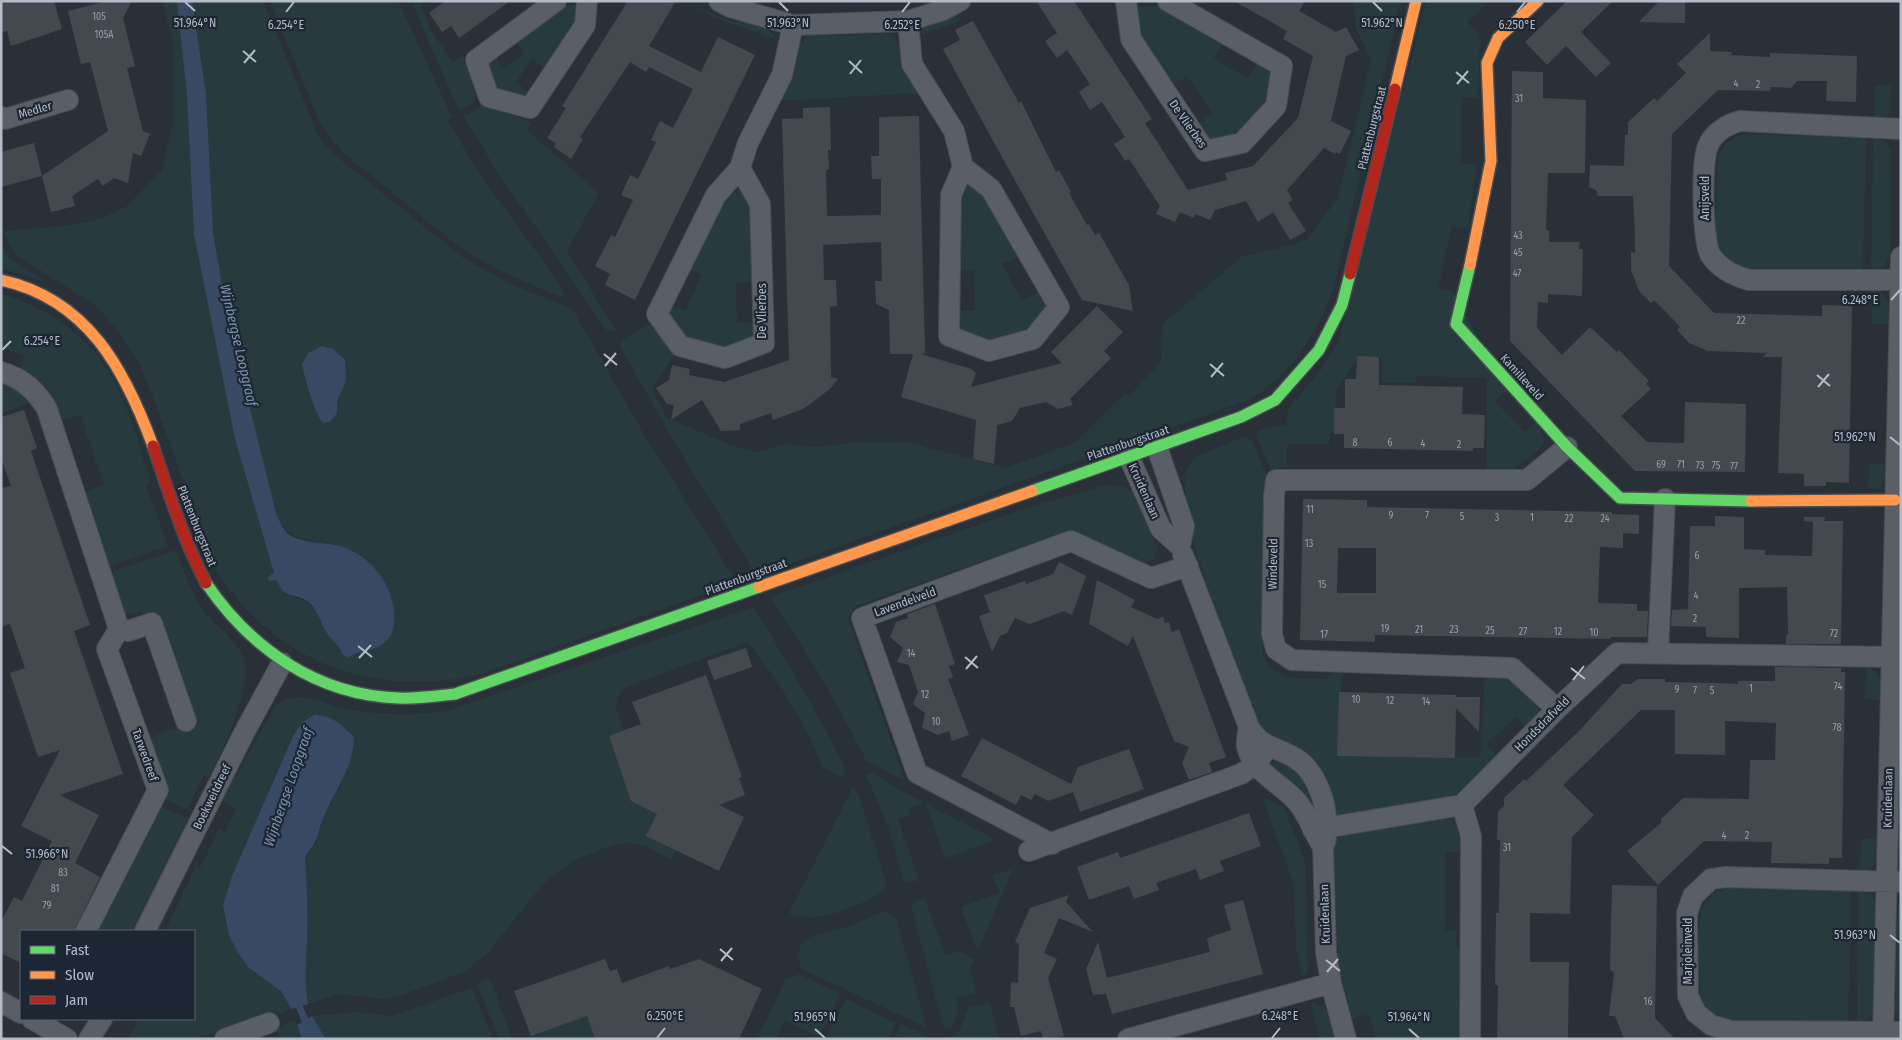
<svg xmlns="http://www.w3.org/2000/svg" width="1902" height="1040" font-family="'Fira Sans Condensed',sans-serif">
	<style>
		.green { fill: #273a3e }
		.water { fill: #384963 }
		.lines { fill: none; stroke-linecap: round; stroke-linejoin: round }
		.stream { stroke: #384963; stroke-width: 7 }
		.building { fill: #444950; fill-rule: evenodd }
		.street-casing { stroke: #484c53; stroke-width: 22 }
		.fast-casing { stroke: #484c53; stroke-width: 14 }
		.slow-casing { stroke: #484c53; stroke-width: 14 }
		.jam-casing { stroke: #484c53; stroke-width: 14 }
		.street { stroke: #5a5e66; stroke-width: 20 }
		.fast { stroke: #63d668; stroke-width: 11 }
		.slow { stroke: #ff974d; stroke-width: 11 }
		.jam { stroke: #b3261e; stroke-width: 11 }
		.ticks { fill: none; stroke: #b4bcc9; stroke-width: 2 }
		.labels { text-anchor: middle; stroke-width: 4.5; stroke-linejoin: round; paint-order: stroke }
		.number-label { font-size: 10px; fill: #989fab }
		.street-label { font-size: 12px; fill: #b4bcc9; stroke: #1d2633 }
		.water-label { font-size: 14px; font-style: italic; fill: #7c92b1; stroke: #1d2633 }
		.ticks-label { font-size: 12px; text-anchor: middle; fill: #b4bcc9; stroke: #1d2633; stroke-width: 4.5; stroke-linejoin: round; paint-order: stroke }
	</style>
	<rect width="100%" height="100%" fill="#2a3038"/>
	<path class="green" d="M162,1H177L179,10L187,96L194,235L235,439L274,573L269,581L277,580L292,597L307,601L320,616L327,633L341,647L342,654L349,658L356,652H364L361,556C355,553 349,550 343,548C313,537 291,548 276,513L228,319L213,232L206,93L192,1H263L317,133L327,147L341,160L462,257L514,286L572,308L642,431L734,578L723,583L725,587L478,675C356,701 259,652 200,544L206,541L150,390L138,361L122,336L97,307L14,253L3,231L66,226L100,219L126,207L162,170L174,121L173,41Z
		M270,1H398L452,117L447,120L483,179L549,269L565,295L563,298L496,269L457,245L342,152L321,125Z
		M411,1H420L431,31L453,62L463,55L477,93L473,103L459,111Z
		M683,1L735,23L742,19C756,24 770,26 777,40L714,17Z
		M1352,1H1401L1333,290C1317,334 1289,379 1246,401L775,569L754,571L676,445L620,346L621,340L654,322L676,353L652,388L667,418L731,445L757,452L784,444L815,447L858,442H906L1006,468L1077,442L1125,394L1129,396L1161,362L1162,325L1241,257L1293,245L1307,239L1338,198L1371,60L1357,30Z
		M1426,1H1489L1467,22L1480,35L1478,97L1462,98L1461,163L1477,164L1468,229L1452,226L1438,288L1454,292L1506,391L1495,402L1525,432L1536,421L1545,439L1540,449L1510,472L1487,471V378L1416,376L1415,383L1382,382V357L1358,358L1336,390L1335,432L1330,433L1329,444H1287V467L1278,468L1272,473L1256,435L1258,431L1287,424L1288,409L1321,370L1338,342Z
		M576,4L574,21L546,69L532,59L516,82L529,92L523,98L497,90L487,61L494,55L503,68L524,54L515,40L561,7Z
		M1134,7H1162L1222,44L1214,58L1248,79L1257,64L1269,72L1273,79L1268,105L1239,135L1209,142L1197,124L1212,113L1187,76L1171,86L1138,37Z
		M955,15L963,20L922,35V30L928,23Z
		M883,33C905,37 912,74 920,93L777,101L796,49L807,36L814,34L843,36Z
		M1875,86H1892L1890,110L1887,116L1875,118Z
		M482,105L531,122L527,130L599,193L567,251L616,331H607L495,168L464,117Z
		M1743,134L1866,138L1863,271C1834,271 1758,276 1735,265C1723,260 1718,250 1715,238L1718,157L1726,143Z
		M1873,138L1885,141L1891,150L1890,256L1884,267L1871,272Z
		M967,183L987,198L1019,256L1002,264L1022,301L1038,293L1047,309L1028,331L987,343L961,331L959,311L975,310L974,270H958L955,202Z
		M740,187L749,207L752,282H736L737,323H753V336L725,349L682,338L665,314L670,304L685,311L702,275L688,268L722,202Z
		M1,245L11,259L47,283L1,268Z
		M1871,288H1879L1888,302V324H1872Z
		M1,293C50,308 95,340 117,387C132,417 140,451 151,482L146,485L168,546L109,566L85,492L104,485L80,415L60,421C50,399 43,380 20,369L25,356L1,347Z
		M1,382L25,395L31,403L1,414Z
		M1245,436L1252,440L1268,479L1263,654C1273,682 1303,678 1327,679L1334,672H1342L1339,755L1480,757L1485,673L1510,677L1536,700L1539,710L1535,720L1527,728L1515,717L1487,744L1498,756L1457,793L1443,799L1333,823L1332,809L1259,731L1219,625L1188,524L1193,523C1186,498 1176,476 1198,456Z
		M1869,464H1885V479L1880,489L1868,488Z
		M1107,485C1134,486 1139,496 1150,518L1146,522L1158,548L1154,560L1143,562L1140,566L1069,530L854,607L848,618L905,781L866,760L824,681L770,597L1020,510Z
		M176,550C183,570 191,592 203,609C214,626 237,640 244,659C253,686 222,752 209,778L204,775L187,810L159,796L145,739L194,722L157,613L125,614L111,572Z
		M753,607C786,659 817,712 845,768L842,777L823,768C805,721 779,682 748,642L626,687L617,697L616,707L637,766L695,810L672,860L645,846L628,843L616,844L574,860L543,884L486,955L466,971L400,996L385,999L338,994L308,1004C304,982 306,963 307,942C308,913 307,884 305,856L316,843L324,815L342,782L303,722L294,734L232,876L223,905L229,935L238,953L248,967L282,992L291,1009L274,1016L270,1014L197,1039H128L139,1019H194V931H165L196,866L200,868L219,829L225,832L236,809L222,800L276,705C298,690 315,700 338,707C355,711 375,713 392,714C410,715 428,713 446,711Z
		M1866,667C1882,670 1881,687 1881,700L1865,699Z
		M1287,762L1306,776L1317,817L1295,784L1271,768L1273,763Z
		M872,773C911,798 955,818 996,840L945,858L925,802L909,808L910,815L898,820L919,880L908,883L903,879L888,826L866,775Z
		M853,787L860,799L886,881V889C877,899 830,917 816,917C808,918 800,916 792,915L789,913Z
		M1262,796L1283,807L1286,812L1305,862L1308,971L1303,978L1296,948L1294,885Z
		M158,805L189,819L134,931H95Z
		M1439,817C1459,820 1460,834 1463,851L1446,853L1445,930H1457L1456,946L1463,955L1461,1039H1376L1369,1014L1352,1019L1338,961L1333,836Z
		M1861,839H1877L1875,864L1868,870H1860Z
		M1013,869L979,948L976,947L961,907L999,893L993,876Z
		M1731,886L1851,888L1848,1023L1723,1020C1711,1014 1705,1009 1700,996C1700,976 1696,922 1703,906C1709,895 1720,890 1731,886Z
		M1858,888L1872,895L1877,905L1875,1011L1868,1019L1857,1022Z
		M1901,898V1019L1895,1011L1898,906Z
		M925,899L945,955L958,951L975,959L970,970L977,992L956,998L959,1011L952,1027L944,1029L911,906L915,901Z
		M885,911L896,918L927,1028L802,969L797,956L802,943L810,937L850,926Z
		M799,974L840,994L819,1037L785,1020L776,1039H757L786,979Z
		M490,978L512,1039H499L477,984Z
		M472,988L493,1039H325L312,1016L356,1012L391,1016Z
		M846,999L896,1023L888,1039H826Z
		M1310,1002C1330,1005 1331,1021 1336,1039H1320Z
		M990,1003L999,1039H947V1037L958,1034L968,1008Z
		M586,1007L595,1039H525L557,1027Z
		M295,1020L302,1039H279L276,1030L278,1027Z
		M901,1024L929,1037L930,1039H894Z"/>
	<path class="water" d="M177,1H192L206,93L213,232L228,319L276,513C280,522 284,533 293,537C309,544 327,542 343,547C369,556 388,579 393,605C395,618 396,632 386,641C375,653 359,648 349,658L342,654C340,644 331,641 326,632C320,622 318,609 307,601C294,592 284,600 277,580L269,581L268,577L274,573L235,439L194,235L187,96Z
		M322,346L333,349L345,360L346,381L337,401V413L330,422L323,423C314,412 305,379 302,364L308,353Z
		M314,715C333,715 341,725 354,737C354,766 336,789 325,814C316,834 321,838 305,856C307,884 308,913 307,942C306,963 304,982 308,1004L291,1009L282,992L248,967L238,953L229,935L223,905L232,876L294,734L303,722Z
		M312,1016L325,1038V1039H302L297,1025Z"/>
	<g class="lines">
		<path class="stream" d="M296,999L313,1039"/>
	</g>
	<path class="building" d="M1,1H54L62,29L11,46L7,31L1,32Z
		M107,1H132L123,18L135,66L127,68L143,131L150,134L141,156L133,153L128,183L114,178L103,186L98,179L72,196L75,206L51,212L42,176L108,131L90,62L81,64L68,11Z
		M445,1H510L459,38L451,26L442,32L429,13Z
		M628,1H676L649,46L701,72L718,37L755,55L635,300L605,285L610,274L595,266L611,235L615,237L633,200L621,195L630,175L638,179L656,142L651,140L660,121L673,128L693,89L649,67L646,72L630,62L580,137L583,139L571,159L554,147L556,143L547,138L566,108L562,106Z
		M1036,1H1074L1152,119L1145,123L1188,190L1227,180L1225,173L1253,166L1298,118L1313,56L1283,39L1287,31L1234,1H1305L1299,11L1336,32L1346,27L1359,50L1346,56L1331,121L1351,131L1340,154L1336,152L1335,154L1324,148L1287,190L1293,200L1288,203L1306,231L1290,240L1273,212L1258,222L1246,201L1215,210L1210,220L1195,214L1194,218L1180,212L1175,222L1156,214L1160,206L1129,159L1125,161L1114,144L1125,137L1102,102L1090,110L1079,92L1090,84L1067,50L1057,58L1045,41L1057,33Z
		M1567,1H1613L1581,32L1611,63L1596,77L1566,46L1547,65L1525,42Z
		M1659,1H1685V23L1639,22Z
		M973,21L1019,103L1021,101L1056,172L1059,170L1071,192L1069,193L1087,225L1089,224L1095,235L1099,233L1129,285L1133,311L1082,300L1003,159L943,49L960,40L955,30Z
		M1710,33V51L1732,52L1731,55L1770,57V53L1857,56L1856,102L1826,101L1827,81H1797L1791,88L1771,87L1770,91L1718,90L1672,134L1669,266L1714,313L1822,316V305L1852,306L1849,483L1826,482V486H1804V474L1778,473L1782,357H1763L1767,353L1708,351L1689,343L1677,330L1680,327L1667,313L1654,300L1651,303L1639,291L1631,270V252L1635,253V233L1633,196H1598L1596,190L1589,187L1590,165L1624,166L1625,135H1628V122L1654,98L1657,101L1686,73L1677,64Z
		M1512,71L1543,72V98L1586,100L1585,173H1548L1546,230H1549V242H1580L1579,249H1583L1582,296L1548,294V303L1538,302L1537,328L1562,355L1590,327L1617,352L1619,350L1649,381L1646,384L1651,389L1621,416L1647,442L1684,443L1685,402L1746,404L1745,472L1635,471L1510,341Z
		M830,107L831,150H828L829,169L826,170L827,216L881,215V179H872L871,156H879V117L919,116L925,353L921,354L971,369L976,373L971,387L1062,363L1051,352L1097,306L1123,332L1104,351L1111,358L1070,399L1073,405L1058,409L1046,402L1020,408L1012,421L997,425L994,464L973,459L976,420L901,397L913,354H890L889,310L876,304L875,281H882L881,242L823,245L824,280H836L837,306L830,307L831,377L838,379L830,389L803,409L773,420L771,413L740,424V430L721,431L702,400L671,420L674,405L667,404L656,388L669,380L672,365L690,369L689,375L724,382L789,360L782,119L803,118V108Z
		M34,143L42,176L1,187V152Z
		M1357,356L1379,357V385L1463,387L1462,414L1485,415L1484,448H1473V451L1344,448V434H1334V408H1345V379H1356Z
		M24,410L37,448L31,451L90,625L74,631L123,774L60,795L99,815L75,863L100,877L74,931H21V963L1,953V922L14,897L22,901L52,841L21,826L60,750L38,757L10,673L25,668L10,624L1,627V488L11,486L1,458V417Z
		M1303,499L1367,500V507L1612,512V514L1639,515V534L1623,533V548L1600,547L1598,603L1637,604V611H1648L1647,637H1610V639L1375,635V642L1300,640ZM1338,548H1376V593H1337Z
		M1715,516L1744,517V549L1765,550V555L1812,556L1813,522L1804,521V517H1825L1824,521H1843L1841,644H1786V635H1788L1787,587L1739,588V638L1706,637V627L1671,626L1672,610L1688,609L1690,526H1715Z
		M1059,562L1086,576L1072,615L1064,611L1030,624L1015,618L1007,633L1000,636L992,652L979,616L990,612L984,595L1025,581L1026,584L1053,574Z
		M1097,580L1135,600L1131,607L1157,619L1163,617L1165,623L1169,622L1172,632L1179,629L1226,757L1209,763L1212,772L1189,780L1182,763L1189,747L1174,741L1133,636L1128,646L1089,624Z
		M935,604L955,664L949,666L953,677L948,679L969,735L952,741L949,731L938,735L922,728L925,713L913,704L918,692L909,665L897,662L903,648L890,637L896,622L908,618L907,614Z
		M746,648L752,667L714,680L707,661Z
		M1775,667L1841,668V672H1845L1842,858H1829V864L1771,863L1772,842L1704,841L1658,885L1627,851L1661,823V819L1683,798L1749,799L1750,760H1775L1776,723L1725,721V755L1675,754V710H1641L1563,785L1594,815L1572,837L1570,914L1530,913V962H1569L1568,1039H1497L1498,985H1495L1496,913H1499L1500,840H1497L1498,812L1504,806V798L1524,779L1526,781L1579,731L1622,684H1631L1638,679H1665V682L1720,683L1738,684V681H1775Z
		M706,675L742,777L739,778L745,795L719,805L744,817L719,871L646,836L657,814L631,801L609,736L641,724L632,702Z
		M1339,692L1456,695V697H1480L1479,732L1456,708L1455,758L1337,756Z
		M982,738L1071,784L1078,767L1129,749L1144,789L1080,812L1073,792L1048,801L1035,794L1031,800L1021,795L1016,805L961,776Z
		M1249,813L1261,846L1220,861L1224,871L1200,880L1196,869L1156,883L1159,890L1134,899L1129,886L1089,900L1077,867L1118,852L1120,858Z
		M1612,885L1657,886L1655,1018L1675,1039H1624L1615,1016H1609L1614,973L1610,969Z
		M1069,895L1066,902L1093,932L1059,918L1044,953L1057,959L1048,978L1064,1036L1043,1039L1041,1031L1021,1036L1014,1007H1010L1011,982L1018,983L1019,944L1015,942L1030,908Z
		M1243,900L1263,974L1112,1014L1106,994L1093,995L1086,969L1098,942L1107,978L1210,952L1207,938L1231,930L1224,905Z
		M605,959L610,971L617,969L622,983L669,966L670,969L699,959L762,989L739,1039H595L587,1016L531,1036L514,991Z"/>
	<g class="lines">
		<g class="street-casing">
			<path id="street" d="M556,1L476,60L489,97L530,108L585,25L587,1
				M719,1L730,7L793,25L908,21L943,10L960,1
				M1126,1L1131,39L1205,151L1242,143L1276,106L1282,66L1168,1
				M908,21L912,64L954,131L963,167L951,195L949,336L989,351L1033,339L1059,307L991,189L963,167
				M1,117L5,119L68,100
				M1901,129L1740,121C1727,124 1713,133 1708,146C1701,161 1702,243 1711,256C1721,270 1734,276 1749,280H1901
				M740,168L760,204L764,343L725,358L680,346L657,314L716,195Z
				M740,168L748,143L782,75L793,25
				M1,372C23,378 36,391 47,409L119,629L107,649L158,790L86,931
				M1129,457L1161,529L1180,546L1184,526L1157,447
				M1183,555L1249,727
				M119,629L128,631L152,623L186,721
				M1658,653L1665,499
				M1557,709L1512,668L1292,660L1276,649L1272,634L1274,496L1276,480H1527L1567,447
				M1249,727C1262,749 1276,746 1295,758C1314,769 1324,796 1326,817C1326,828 1328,838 1323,847C1314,833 1308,815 1298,803C1283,784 1253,773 1247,747C1246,741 1248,733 1249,727Z
				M1313,830L1462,805
				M1052,844L917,773L862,618L1071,541L1151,578L1188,566
				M1323,847L1326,952L1331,983L1346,1039
				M1029,851L1241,774L1256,764L1263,754
				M1901,882L1726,877L1711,879L1693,896L1687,913L1688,996L1696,1013L1711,1025L1731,1031L1901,1032
				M145,931L245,731L282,663
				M1,1002L21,1013
				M32,1019L67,1039
				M89,1039L102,1019
				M225,1039L269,1023
				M1128,1039L1331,983
				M1470,1039L1471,836L1462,805L1557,709L1617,653L1892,657
				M1883,1039L1901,257"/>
		</g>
		<g class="fast-casing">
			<path id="fast" d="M1470,265L1456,324L1567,447L1620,498L1751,501
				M1032,491L1241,417L1275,400L1319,350L1342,305L1350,274
				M206,583C251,649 317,695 398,698C417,699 436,696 455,694L759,587"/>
		</g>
		<g class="slow-casing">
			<path id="slow" d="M1395,89L1416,1
				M1470,265L1491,161L1487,63L1498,38L1538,1
				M1,280C88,299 125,370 153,446
				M1751,501L1895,500
				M759,587L1032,491"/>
		</g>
		<g class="jam-casing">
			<path id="jam" d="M1350,274L1395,89
				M153,446C169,493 183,539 206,583"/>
		</g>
		<use href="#street" class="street"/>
		<use href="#fast" class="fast"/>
		<use href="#slow" class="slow"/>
		<use href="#jam" class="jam"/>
	</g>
	<path class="ticks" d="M185,2L195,11M779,2L788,11M1373,2L1382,11M286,12L294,2M902,12L910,2M1517,12L1525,2M243,51L256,62M849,61L862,73M244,63L255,50M1456,72L1469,83M850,74L861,60M1457,84L1468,71M1891,300L1900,290M2,350L11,341M604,354L617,365M1210,364L1224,376M605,366L616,353M1817,375L1830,386M1211,377L1223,363M1818,387L1829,374M1890,437L1900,445M358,646L372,657M965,657L978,668M359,658L371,645M1571,668L1585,679M966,669L977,656M1573,680L1584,666M2,846L12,854M1890,935L1900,943M720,949L733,960M1326,960L1340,971M721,961L732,948M1327,972L1338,959M815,1029L825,1038M1409,1029L1419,1038M657,1038L665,1028M1272,1038L1280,1028"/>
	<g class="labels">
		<g class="number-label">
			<text x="99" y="20">105</text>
			<text x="104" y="38">105A</text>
			<text x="1736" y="87">4</text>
			<text x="1758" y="88">2</text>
			<text x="1519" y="102">31</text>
			<text x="1518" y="239">43</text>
			<text x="1518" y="256">45</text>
			<text x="1517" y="277">47</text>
			<text x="1741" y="324">22</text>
			<text x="1355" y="446">8</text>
			<text x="1390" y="446">6</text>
			<text x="1423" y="447">4</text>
			<text x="1459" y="448">2</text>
			<text x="1661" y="468">69</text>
			<text x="1681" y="468">71</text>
			<text x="1700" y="469">73</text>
			<text x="1716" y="469">75</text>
			<text x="1734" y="470">77</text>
			<text x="1310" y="513">11</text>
			<text x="1391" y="519">9</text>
			<text x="1427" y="519">7</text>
			<text x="1462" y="520">5</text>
			<text x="1497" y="521">3</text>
			<text x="1532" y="521">1</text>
			<text x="1569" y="522">22</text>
			<text x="1605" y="522">24</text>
			<text x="1309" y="547">13</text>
			<text x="1697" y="559">6</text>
			<text x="1322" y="588">15</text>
			<text x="1696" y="599">4</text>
			<text x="1695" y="622">2</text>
			<text x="1385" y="632">19</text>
			<text x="1419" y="633">21</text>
			<text x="1454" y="633">23</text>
			<text x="1490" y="634">25</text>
			<text x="1523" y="635">27</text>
			<text x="1558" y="635">12</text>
			<text x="1594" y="636">10</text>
			<text x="1834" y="637">72</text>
			<text x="1324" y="638">17</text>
			<text x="911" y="657">14</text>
			<text x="1838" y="690">74</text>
			<text x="1751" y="692">1</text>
			<text x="1677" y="693">9</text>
			<text x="1695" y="694">7</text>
			<text x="1712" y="694">5</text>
			<text x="925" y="698">12</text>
			<text x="1356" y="703">10</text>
			<text x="1390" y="704">12</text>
			<text x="1426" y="705">14</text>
			<text x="936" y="725">10</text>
			<text x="1837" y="731">78</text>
			<text x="1724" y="839">4</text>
			<text x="1747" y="839">2</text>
			<text x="1507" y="851">31</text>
			<text x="63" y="876">83</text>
			<text x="55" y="892">81</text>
			<text x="47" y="909">79</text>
			<text x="1648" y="1005">16</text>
		</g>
		<g class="street-label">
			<text transform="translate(35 110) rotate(-16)" y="4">Medler</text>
			<text transform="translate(1188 124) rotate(55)" y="4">De Vlierbes</text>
			<text transform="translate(1372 128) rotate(-76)" y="4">Plattenburgstraat</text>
			<text transform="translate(1705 198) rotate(-90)" y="4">Anijsveld</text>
			<text transform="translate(762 311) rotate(-90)" y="4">De Vlierbes</text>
			<text transform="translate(1522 377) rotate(48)" y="4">Kamilleveld</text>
			<text transform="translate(1128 443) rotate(-19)" y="4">Plattenburgstraat</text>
			<text transform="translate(1144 491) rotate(66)" y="4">Kruidenlaan</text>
			<text transform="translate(197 526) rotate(68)" y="4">Plattenburgstraat</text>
			<text transform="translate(1273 564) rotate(-89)" y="4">Windeveld</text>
			<text transform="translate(746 577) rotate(-20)" y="4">Plattenburgstraat</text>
			<text transform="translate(905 602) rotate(-20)" y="4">Lavendelveld</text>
			<text transform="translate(1542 724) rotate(-45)" y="4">Hondsdrafveld</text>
			<text transform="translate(145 755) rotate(70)" y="4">Tarwedreef</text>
			<text transform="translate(212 797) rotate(-64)" y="4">Boekweitdreef</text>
			<text transform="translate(1888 798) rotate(-89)" y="4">Kruidenlaan</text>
			<text transform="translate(1325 914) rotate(-92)" y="4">Kruidenlaan</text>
			<text transform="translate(1688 951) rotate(-90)" y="4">Marjoleinveld</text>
		</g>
		<g class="water-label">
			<text transform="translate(239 345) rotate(77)" y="5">Wijnbergse Loopgraaf</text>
			<text transform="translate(288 787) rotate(-71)" y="5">Wijnbergse Loopgraaf</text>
		</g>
	</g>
	<g class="ticks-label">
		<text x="195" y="27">51.964°N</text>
		<text x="788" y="27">51.963°N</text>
		<text x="1382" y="27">51.962°N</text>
		<text x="286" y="29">6.254°E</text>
		<text x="902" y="29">6.252°E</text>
		<text x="1517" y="29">6.250°E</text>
		<text x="1860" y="304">6.248°E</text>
		<text x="42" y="345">6.254°E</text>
		<text x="1855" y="441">51.962°N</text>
		<text x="47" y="858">51.966°N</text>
		<text x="1855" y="939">51.963°N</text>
		<text x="665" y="1020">6.250°E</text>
		<text x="1280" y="1020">6.248°E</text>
		<text x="815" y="1021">51.965°N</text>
		<text x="1409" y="1021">51.964°N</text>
	</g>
	<rect width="1902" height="1040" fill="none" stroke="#b4bcc9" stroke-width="5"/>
	<rect x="20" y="930" width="175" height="90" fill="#1d2633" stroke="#59626f"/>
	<rect x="30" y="946" width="25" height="8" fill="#63d668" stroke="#59626f"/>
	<text x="65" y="955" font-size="15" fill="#b4bcc9">Fast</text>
	<rect x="30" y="971" width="25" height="8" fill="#ff974d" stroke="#59626f"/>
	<text x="65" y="980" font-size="15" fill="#b4bcc9">Slow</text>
	<rect x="30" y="996" width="25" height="8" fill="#b3261e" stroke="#59626f"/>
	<text x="65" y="1005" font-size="15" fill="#b4bcc9">Jam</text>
</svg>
